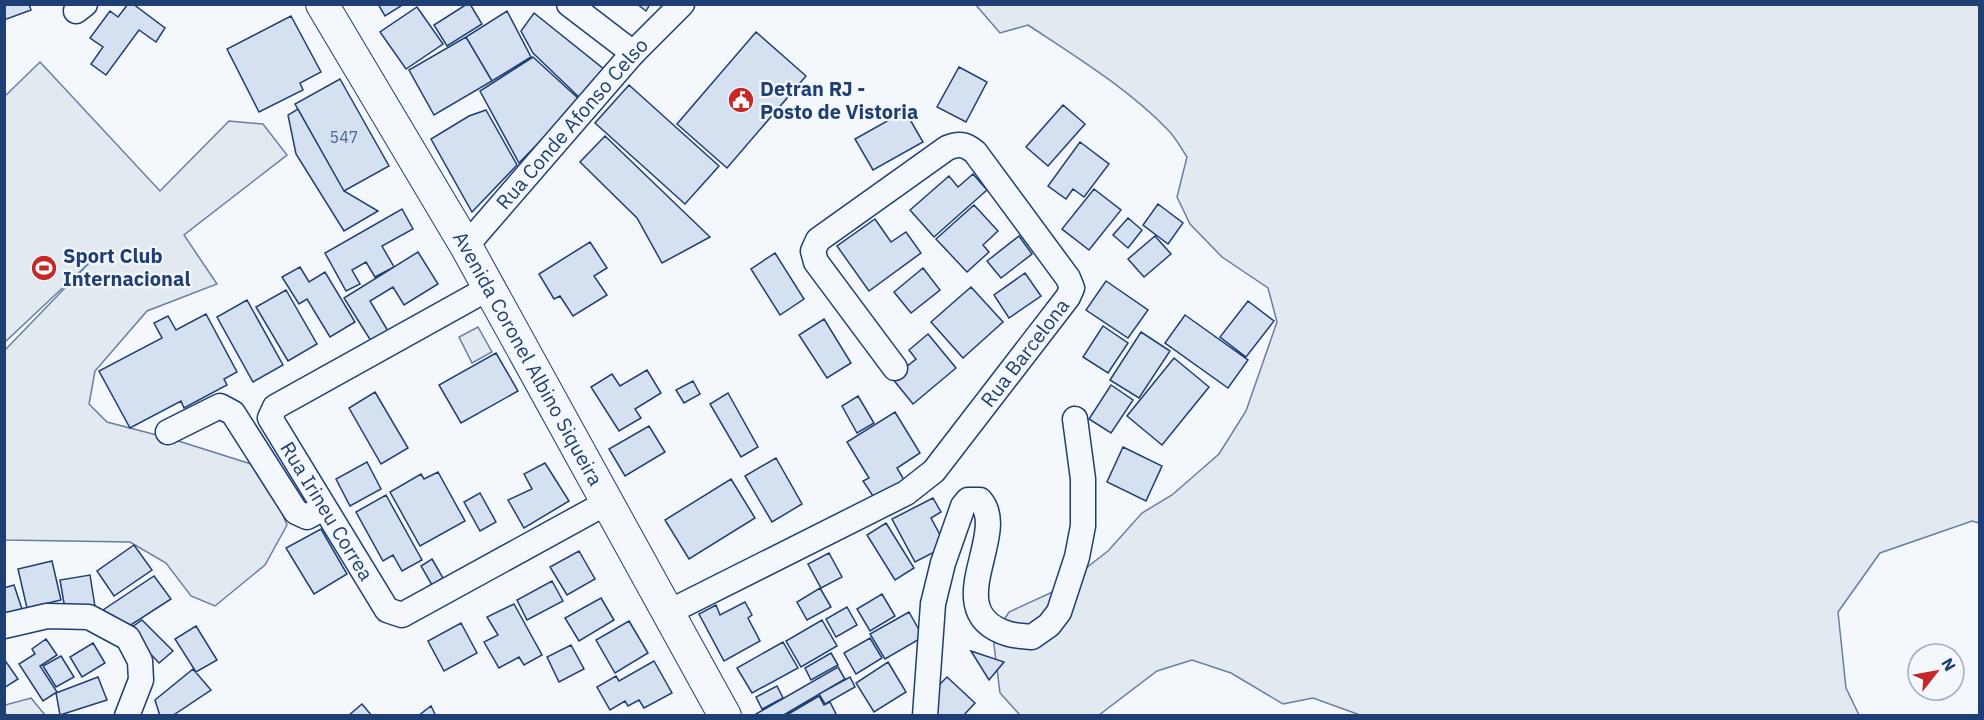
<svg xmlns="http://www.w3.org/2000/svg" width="1984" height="720" font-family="'IBM Plex Sans',sans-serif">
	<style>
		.green { fill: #e3e9f0; stroke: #687fa3; stroke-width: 1.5 }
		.building { fill: #d5e0f0; stroke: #1d3f73; stroke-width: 1.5 }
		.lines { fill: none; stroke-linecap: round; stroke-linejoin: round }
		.minor-casing { stroke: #1d3f73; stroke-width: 27 }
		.major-casing { stroke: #1d3f73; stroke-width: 34 }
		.minor { stroke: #f4f7fb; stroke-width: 24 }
		.major { stroke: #f4f7fb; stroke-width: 32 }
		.labels { text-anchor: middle; stroke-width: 4.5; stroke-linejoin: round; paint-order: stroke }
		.number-label { font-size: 16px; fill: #4b6792 }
		.poi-label { font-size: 20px; font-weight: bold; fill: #1d3f73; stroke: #f4f7fb; text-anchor: start }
		.street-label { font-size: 20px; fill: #1d3f73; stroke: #f4f7fb }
	</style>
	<rect width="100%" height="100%" fill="#f4f7fb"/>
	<path class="green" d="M975,4L1979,5V523L1972,521L1880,553L1838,612L1846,688L1859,715H1360L1313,698L1283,704L1231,673L1192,660L1157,671L1099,715H1020L1000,693L993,637L1009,612L1059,589L1108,551L1142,513L1172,495L1219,454L1246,411L1277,322L1268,288L1222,257L1190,224L1177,197L1187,157C1181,148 1176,138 1168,130C1130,90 1075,56 1028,25L1000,33Z
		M40,62L160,191L229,121L263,124L287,155L184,235L217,284L147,311L95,371L89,404L107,422L172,439L251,464L276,499L287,525L265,565L215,606L191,596L166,563L130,542L5,540V350L89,263L5,342V96Z
		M478,327L492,352L472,363L459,337Z
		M31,698L45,715H5V705Z"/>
	<path class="building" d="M4,4H29L31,10L4,20Z
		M128,4H133L165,28L156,42L139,30L106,75L91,64L103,47L90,38L110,11L118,17Z
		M378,4H404L385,16Z
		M467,4H470L482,24L447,46L434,25Z
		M637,4H650L646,11Z
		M417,7L443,44L406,69L380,32Z
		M507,11L531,57L492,81L466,37Z
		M534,13L605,70L582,100L533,53L521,31Z
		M291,16L321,72L300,83L303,90L259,112L227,49Z
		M756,32L806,76L727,168L677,124Z
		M466,37L492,81L434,115L409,70Z
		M533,57L580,100L519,163L480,91Z
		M959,67L987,82L966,122L937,107Z
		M340,79L389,166L344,191L295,104Z
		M629,85L719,166L685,204L595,123Z
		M1063,105L1085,124L1048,166L1026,147Z
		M298,109L344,191L378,211L344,231L296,154L288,115Z
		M486,110L517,165L472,212L431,139L469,116Z
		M905,111L923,142L873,170L855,139Z
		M605,136L710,237L662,263L637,218L580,162Z
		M1080,142L1109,164L1084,197L1073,189L1066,199L1048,186Z
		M973,174L987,190L934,237L910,210L949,176L958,187Z
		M1094,189L1121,210L1089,250L1062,229Z
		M1158,204L1183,223L1168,244L1143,225Z
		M974,205L998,231L983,245L989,252L967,272L936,239Z
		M402,209L413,229L382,246L394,267L375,277L366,262L352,270L360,284L346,291L325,253Z
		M1128,218L1142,230L1128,248L1113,235Z
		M875,219L891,242L906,232L921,253L869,291L837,246Z
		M1019,236L1032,254L1001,278L987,261Z
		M1155,236L1171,254L1144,277L1128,259Z
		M590,242L607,268L594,276L607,295L573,316L560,296L554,299L539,274Z
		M418,252L438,284L404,305L393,287L370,301L388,331L371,341L344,298Z
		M775,253L804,299L780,315L751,269Z
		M300,267L309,282L325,272L355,322L330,337L307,299L299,304L282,277Z
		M923,268L940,290L911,313L894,292Z
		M1025,273L1041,296L1009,318L994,295Z
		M1106,281L1148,310L1128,338L1086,310Z
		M971,287L1003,322L963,358L931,322Z
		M286,290L317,344L288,361L256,307Z
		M247,300L283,365L253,382L217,317Z
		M1248,301L1274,321L1246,357L1220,337Z
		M206,314L237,372L224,379L227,385L184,408L181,401L130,428L99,371L162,338L154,323L168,316L176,330Z
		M1185,315L1248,360L1228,388L1165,343Z
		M824,319L851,363L827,378L799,335Z
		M1103,326L1128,343L1108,373L1083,357Z
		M1141,332L1170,351L1139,398L1110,380Z
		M928,334L956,368L913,404L892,378L916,359L909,350Z
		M496,353L518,391L461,423L439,385Z
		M1174,358L1209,387L1162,445L1127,416Z
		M647,370L661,393L635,409L641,418L619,431L591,387L612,374L620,386Z
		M693,381L700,394L684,403L676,390Z
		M1111,385L1133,400L1111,433L1089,419Z
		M375,392L408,448L381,464L349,408Z
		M728,393L758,447L741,457L710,404Z
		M858,396L874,423L857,433L842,406Z
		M895,412L920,453L897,468L904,480L875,499L863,481L869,478L847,442Z
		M649,426L665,452L625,476L609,449Z
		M1123,447L1162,466L1146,501L1107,482Z
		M776,458L802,504L772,522L745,476Z
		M367,462L381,489L350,506L336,479Z
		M545,463L569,501L524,528L508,500L532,489L524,474Z
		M438,472L465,521L420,546L390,492L421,474L424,479Z
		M731,479L755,518L689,559L665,520Z
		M480,493L496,522L480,531L464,502Z
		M386,495L422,560L402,571L393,555L383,561L356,512Z
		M933,498L941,512L931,518L946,546L915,562L892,519Z
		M886,523L914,568L895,580L867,535Z
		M321,529L347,574L314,594L286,548Z
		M134,545L152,570L114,596L97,571Z
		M579,551L595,579L567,595L550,567Z
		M829,553L842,577L821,588L808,564Z
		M432,559L443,578L432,585L421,566Z
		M52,561L61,600L27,608L18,569Z
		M90,575L96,613L65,609L60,580Z
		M154,576L171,599L123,630L100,612Z
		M552,581L563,601L527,620L517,600Z
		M14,585L22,609L4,614V588Z
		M820,588L831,607L807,620L797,602Z
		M882,594L895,616L870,631L857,609Z
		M601,598L614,620L579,641L565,618Z
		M745,602L752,615L748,618L760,641L724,661L699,614L716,605L720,615Z
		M514,604L542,655L524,665L519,657L499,668L484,642L498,635L487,617Z
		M847,607L857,625L836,637L826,619Z
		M909,612L923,637L885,659L870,634Z
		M142,620L173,651L159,663L128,630Z
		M822,620L837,646L801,667L786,641Z
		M629,621L648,653L615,673L596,640Z
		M461,623L477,653L444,671L428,641Z
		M196,626L217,660L196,672L175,639Z
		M870,638L882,658L856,674L844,653Z
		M46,639L57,655L40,666L57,692L43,701L19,664L35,654L32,649Z
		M783,642L798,668L752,693L737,668Z
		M93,643L105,663L82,677L70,657Z
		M571,645L584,669L559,682L547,657Z
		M971,651L1004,662L989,680Z
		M831,653L838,665L811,680L805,668Z
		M61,656L74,677L56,687L43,666Z
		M4,659L18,679L4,688Z
		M654,661L672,693L644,708L639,700L628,706L625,701L610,710L597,687L616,676L619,681Z
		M888,662L906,692L874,712L856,683Z
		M838,667L845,679L782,716H757L756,714Z
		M193,669L211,690L172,716H160L155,700Z
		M98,677L107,700L60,715L56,693Z
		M850,677L855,687L825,704L819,694Z
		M947,677L975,703L963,716H938L936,713L934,690Z
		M777,686L783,698L762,709L756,697Z
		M819,696L824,705L830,702L837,716H785Z
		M362,704L372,716H348Z
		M431,706L436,716H418Z"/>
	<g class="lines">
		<g class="minor-casing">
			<g id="minor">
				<path d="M569,4L633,53"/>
				<path d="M76,11L85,4"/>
				<path id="s1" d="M466,246L633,53L682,4"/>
				<path id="s2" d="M489,288L275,407L270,418L387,610L402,615L606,503"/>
				<path d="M168,432L220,406L233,413L296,512L307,517L323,508"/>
				<path id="s3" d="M669,612L906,493L934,471L1068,297L1072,288L1068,278L975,152C965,144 959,143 947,148L818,240L813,251L816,262L895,368"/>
				<path d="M4,626L47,616L89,617L128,638L140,661L141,680L127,716"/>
				<path d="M925,716L933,604L943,563L963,506L968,500H980C1011,534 936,612 1009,634C1016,636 1024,636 1032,637L1049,625L1059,612L1077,557L1083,526V479L1075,419"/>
			</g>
		</g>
		<g class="major-casing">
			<g id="major">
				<path id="s4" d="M322,4L466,246L725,716"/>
			</g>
		</g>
		<use href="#minor" class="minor"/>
		<use href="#major" class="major"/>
	</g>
	<defs>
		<g id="civic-disc" transform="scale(1.35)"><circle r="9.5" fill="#c62828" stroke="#f4f7fb"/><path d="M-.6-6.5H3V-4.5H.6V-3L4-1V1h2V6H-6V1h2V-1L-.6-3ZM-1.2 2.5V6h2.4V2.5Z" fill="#fff"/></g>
		<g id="stadium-disc" transform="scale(1.35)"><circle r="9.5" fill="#c62828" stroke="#f4f7fb"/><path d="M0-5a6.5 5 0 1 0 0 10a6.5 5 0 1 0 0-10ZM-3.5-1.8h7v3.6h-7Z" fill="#fff"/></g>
	</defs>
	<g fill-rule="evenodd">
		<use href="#civic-disc" x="741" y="100"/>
		<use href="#stadium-disc" x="44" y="268"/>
	</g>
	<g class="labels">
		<g class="number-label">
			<text x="344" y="143">547</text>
		</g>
		<g class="poi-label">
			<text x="760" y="96">Detran RJ -<tspan x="760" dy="23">Posto de Vistoria</tspan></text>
			<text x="63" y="263">Sport Club<tspan x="63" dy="23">Internacional</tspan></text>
		</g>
		<g class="street-label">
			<text dy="7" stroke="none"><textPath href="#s1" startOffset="162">Rua Conde Afonso Celso</textPath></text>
			<text dy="7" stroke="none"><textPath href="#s3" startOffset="450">Rua Barcelona</textPath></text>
			<text dy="7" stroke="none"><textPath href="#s4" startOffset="410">Avenida Coronel Albino Siqueira</textPath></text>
			<text dy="7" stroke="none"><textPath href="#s2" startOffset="366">Rua Irineu Correa</textPath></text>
		</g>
	</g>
	<rect width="1984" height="720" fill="none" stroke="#1d3f73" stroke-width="12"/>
	<g transform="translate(1936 672) rotate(59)"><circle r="28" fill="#f4f7fb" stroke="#9eadc5" stroke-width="1.5"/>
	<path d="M0-4.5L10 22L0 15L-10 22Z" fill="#c62828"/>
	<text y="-9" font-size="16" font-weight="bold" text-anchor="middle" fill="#1d3f73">N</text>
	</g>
</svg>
